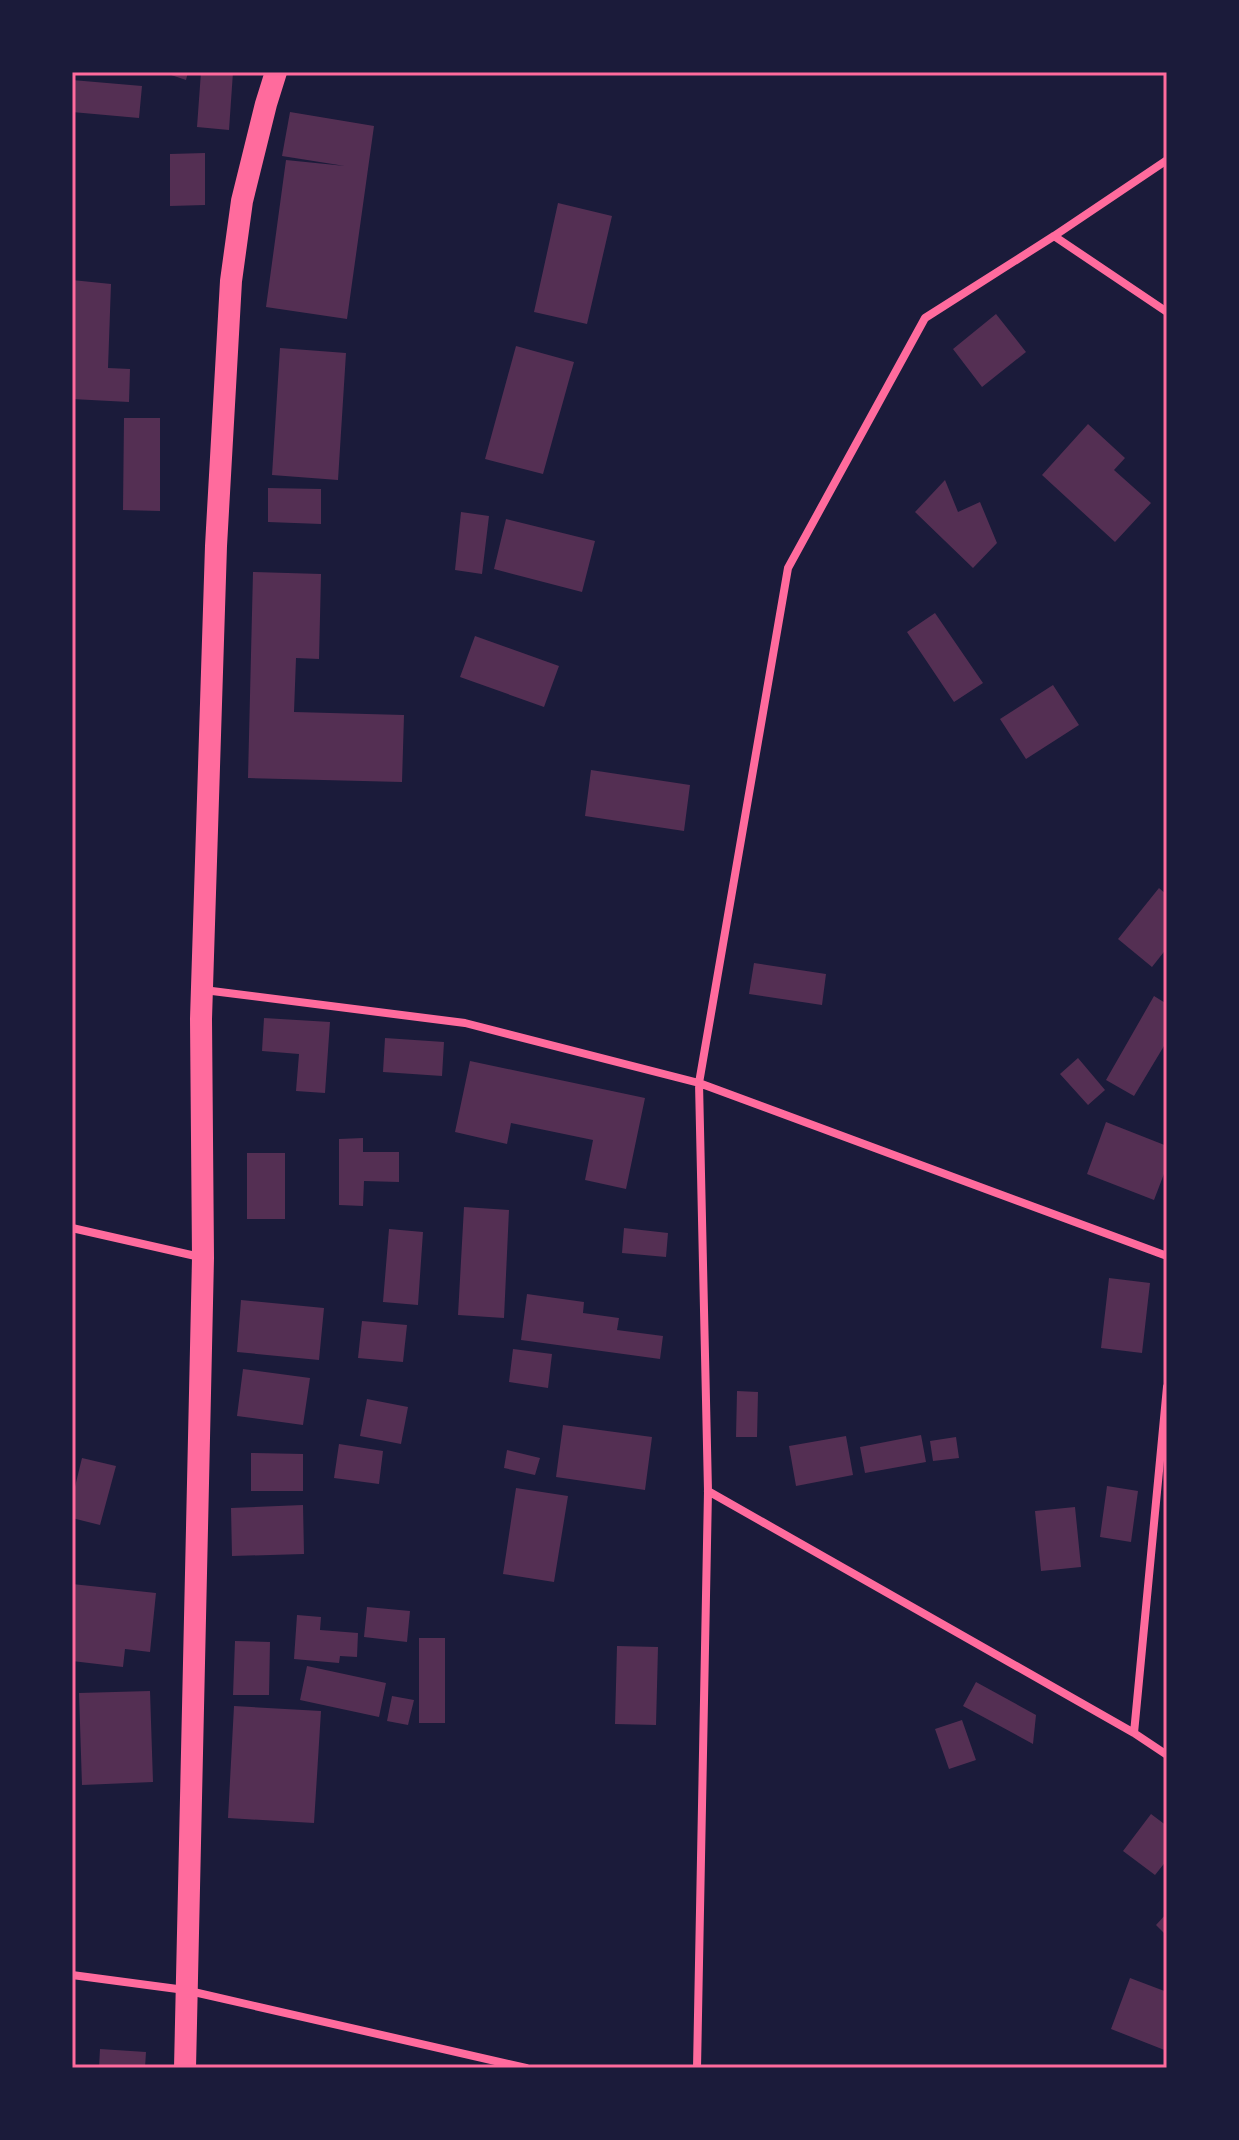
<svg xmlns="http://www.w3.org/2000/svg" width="1239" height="2140" font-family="Rubik,sans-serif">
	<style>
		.building { fill: #542f53 }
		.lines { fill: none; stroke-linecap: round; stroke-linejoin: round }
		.minor { stroke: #ff6b9d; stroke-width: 8 }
		.trunk { stroke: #ff6b9d; stroke-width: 22 }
		.neatline { fill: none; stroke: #ff6b9d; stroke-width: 3 }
	</style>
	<rect width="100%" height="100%" fill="#1b1b3a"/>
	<path class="building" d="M162,72H188L186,80Z
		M201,72H233L229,130L197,127Z
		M72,80L142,86L139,118L72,112Z
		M290,112L374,126L347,319L266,307L286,160L345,166L282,156Z
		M205,153V205L170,206V154Z
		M558,203L612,216L587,324L534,312Z
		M72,280L111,284L108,368L130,369L129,402L72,399Z
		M996,314L1026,352L982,387L953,349Z
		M516,346L574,362L543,474L485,459Z
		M280,348L346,353L338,480L272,475Z
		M124,418H160V511L123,510Z
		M1088,424L1125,458L1114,470L1151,503L1115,542L1042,475Z
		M945,480L958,512L980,502L997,543L973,568L915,512Z
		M268,488L321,489V524L268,522Z
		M461,512L489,516L482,574L455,570Z
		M506,519L595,541L582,592L494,569Z
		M253,572L321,574L319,659L296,658L294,712L404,715L402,782L248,778Z
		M935,613L983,683L954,702L907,632Z
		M475,636L559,666L544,707L460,677Z
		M1053,685L1079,725L1026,759L1000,719Z
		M591,770L690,785L684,831L585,816Z
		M1159,888L1167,895V948L1152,967L1118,939Z
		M754,963L826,974L822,1005L749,994Z
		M1154,996L1167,1004V1041L1134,1096L1106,1080Z
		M264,1018L330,1022L325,1093L296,1091L299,1054L262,1051Z
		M385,1038L444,1042L442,1076L383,1072Z
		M1078,1058L1105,1090L1088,1105L1060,1074Z
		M470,1061L645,1098L626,1189L585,1180L593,1140L511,1123L507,1144L455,1132Z
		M1106,1122L1167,1146V1166L1154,1200L1087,1174Z
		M363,1138V1152H399V1182L364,1181L363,1206L339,1205V1139Z
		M247,1153H285V1219H247Z
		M464,1207L509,1210L504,1318L458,1315Z
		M624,1228L668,1233L666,1257L622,1253Z
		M389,1229L423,1232L418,1305L383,1302Z
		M1109,1278L1150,1283L1142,1353L1101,1348Z
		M527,1294L584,1302L583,1313L619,1318L617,1330L663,1336L660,1359L521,1340Z
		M241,1300L324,1308L319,1360L237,1352Z
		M362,1321L407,1325L403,1362L358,1358Z
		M513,1349L552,1354L548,1388L509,1382Z
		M243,1369L310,1378L303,1425L237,1416Z
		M737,1391L758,1392L757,1437H736Z
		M367,1399L408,1407L401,1444L360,1436Z
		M563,1425L652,1437L645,1490L556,1477Z
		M921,1435L926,1462L865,1473L860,1447Z
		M846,1436L853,1475L796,1486L789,1446Z
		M956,1437L959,1458L933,1461L930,1441Z
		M339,1444L383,1451L379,1484L334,1478Z
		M507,1450L540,1458L535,1475L504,1468Z
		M251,1453L303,1454V1491H251Z
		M82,1458L116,1466L100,1525L72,1518V1499Z
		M1107,1486L1138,1491L1131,1542L1100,1537Z
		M516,1488L568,1496L554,1582L503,1574Z
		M303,1505L304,1554L232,1556L231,1508Z
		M1075,1507L1081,1567L1041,1571L1035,1511Z
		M72,1584L156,1593L150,1652L125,1649L123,1667L72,1661Z
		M367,1607L410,1611L407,1642L364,1637Z
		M297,1615L321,1617L320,1630L358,1633L357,1657L340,1656L339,1663L294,1659Z
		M419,1638H445V1723H419Z
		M235,1641L270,1642L269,1695H233Z
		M617,1646L658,1647L656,1725L615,1724Z
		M307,1666L386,1683L379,1717L300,1700Z
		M976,1682L1036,1715L1033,1744L963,1706Z
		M150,1691L153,1782L82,1785L79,1693Z
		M392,1696L414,1700L408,1725L387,1721Z
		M234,1706L321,1711L314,1823L228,1818Z
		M962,1720L976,1760L949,1769L935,1729Z
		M1151,1814L1167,1826V1860L1155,1875L1123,1851Z
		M1167,1913V1936L1156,1925Z
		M1130,1978L1167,1992V2051L1111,2029Z
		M100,2049L146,2052L145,2068H99Z"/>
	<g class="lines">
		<path class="minor" d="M1054,236L1167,312
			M204,990L465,1023L699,1083L1167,1256
			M72,1228L200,1257
			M708,1491L1134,1733L1167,1755
			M1134,1733L1167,1387
			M72,1975L185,1990L526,2068
			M697,2068L708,1491L699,1083L788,568L925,318L1054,236L1167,160"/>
		<path class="trunk" d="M185,2068L203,1258L201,1019L216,546L231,281L242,201L266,104L276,72"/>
	</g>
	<rect width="1239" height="2140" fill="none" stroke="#1b1b3a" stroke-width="148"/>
	<rect x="74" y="74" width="1091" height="1992" class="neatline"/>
</svg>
